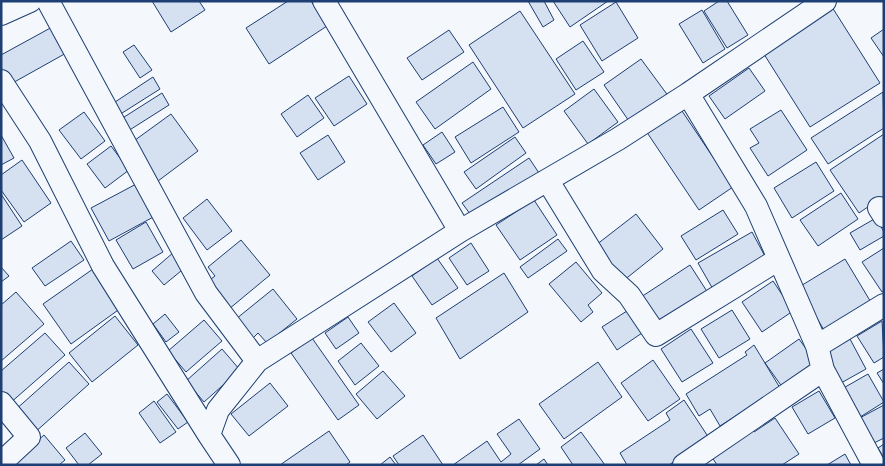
<svg xmlns="http://www.w3.org/2000/svg" width="885" height="466" font-family="'Varela Round',sans-serif">
	<style>
		.building { fill: #d5e0f0; stroke: #1d3f73 }
		.lines { fill: none; stroke-linecap: round; stroke-linejoin: round }
		.minor-casing { stroke: #1d3f73; stroke-width: 24 }
		.minor { stroke: #f4f7fb; stroke-width: 22 }
	</style>
	<rect width="100%" height="100%" fill="#f4f7fb"/>
	<path class="building" d="M152,1H199L205,10L171,32Z
		M288,1H311L327,26L269,64L246,28Z
		M528,1H544L554,20L543,27Z
		M553,1H608L570,27Z
		M719,1H727L748,35L727,48L704,11Z
		M616,2L638,38L602,61L580,25Z
		M832,7L880,83L810,127L762,51Z
		M702,10L725,49L703,63L679,24Z
		M520,11L575,94L523,128L469,45Z
		M54,26L68,52L9,85L1,70V55Z
		M884,29V57L871,38Z
		M449,30L464,52L422,80L407,58Z
		M583,41L604,72L576,90L556,59Z
		M134,45L152,70L140,78L123,52Z
		M641,59L669,97L631,124L604,85Z
		M473,62L491,89L435,129L416,102Z
		M749,68L765,91L725,119L709,96Z
		M349,76L367,104L334,126L315,98Z
		M153,77L160,89L119,115L112,104Z
		M594,89L618,122L588,144L564,111Z
		M883,92L884,128L828,164L811,138Z
		M162,93L169,105L128,131L121,119Z
		M308,95L324,118L297,137L281,114Z
		M678,105L733,187L699,210L644,128Z
		M503,107L519,132L471,163L455,137Z
		M781,110L807,150L768,176L750,148L759,143L750,129Z
		M84,112L105,141L81,159L59,130Z
		M171,114L198,151L158,181L131,143Z
		M442,132L455,152L436,164L423,145Z
		M884,134V196L859,213L830,170Z
		M1,135L14,158L1,165Z
		M328,135L345,162L318,180L300,153Z
		M515,137L526,153L476,189L464,172Z
		M111,146L129,170L105,188L87,164Z
		M529,158L539,173L473,218L462,203Z
		M22,160L51,203L24,222L1,190V175Z
		M816,162L834,191L792,218L774,188Z
		M140,182L157,215L109,241L91,208Z
		M841,193L858,219L818,246L800,220Z
		M1,194L22,226L1,240Z
		M207,199L232,231L207,250L183,218Z
		M534,200L557,235L520,260L496,225Z
		M723,210L738,234L696,260L681,236Z
		M636,214L663,249L623,281L596,245Z
		M876,218L884,232V236L860,250L850,233Z
		M146,222L163,252L133,269L116,240Z
		M752,232L767,260L714,291L698,263Z
		M558,239L567,251L528,278L520,267Z
		M241,240L270,275L229,309L207,282L215,276L208,267Z
		M71,241L84,260L45,286L32,268Z
		M471,243L489,271L467,285L449,258Z
		M884,248V291L882,292L862,262Z
		M174,252L187,266L164,285L152,271Z
		M437,258L458,288L432,305L412,276Z
		M845,259L872,304L825,332L799,287Z
		M576,262L602,293L588,305L593,312L581,322L549,284Z
		M690,265L708,293L656,326L638,299Z
		M1,267L9,276L1,282Z
		M93,269L121,308L71,344L43,304Z
		M504,273L528,312L460,359L436,318Z
		M773,281L793,311L762,332L742,302Z
		M273,289L297,319L267,343L258,333L252,339L236,319Z
		M16,292L44,324L1,361V305Z
		M394,303L416,333L391,352L368,322Z
		M630,309L645,331L617,350L602,327Z
		M732,310L750,339L719,358L701,329Z
		M165,314L179,332L166,342L153,324Z
		M115,316L138,345L92,382L69,353Z
		M348,317L359,333L336,349L325,333Z
		M204,320L222,341L186,372L168,351Z
		M882,321L884,357L874,363L857,336Z
		M691,329L713,363L682,382L661,349Z
		M45,333L65,355L9,404L1,394V371Z
		M312,338L359,405L338,420L291,353Z
		M799,339L817,364L783,388L765,363Z
		M850,339L866,369L841,383L825,352Z
		M361,343L379,366L355,385L338,361Z
		M754,345L780,388L720,426L710,409L699,416L686,394L747,355L745,352Z
		M222,349L240,370L204,402L186,381Z
		M653,360L680,399L648,421L621,383Z
		M69,362L89,384L33,434L14,411Z
		M598,362L622,397L564,439L539,404Z
		M884,369V384L877,373Z
		M383,371L405,396L377,419L356,394Z
		M868,374L884,402L857,419L840,390Z
		M270,383L288,406L249,436L231,414Z
		M819,391L835,418L808,434L792,407Z
		M167,394L188,422L178,429L157,402Z
		M684,400L709,438L669,465H627L620,453L670,420L666,413Z
		M154,401L176,432L160,443L139,413Z
		M884,405V438L870,445L856,420Z
		M775,418L799,454L782,465H717L708,451L748,424L754,432Z
		M519,419L540,449L518,465H453L487,441L501,462L511,454L497,434Z
		M329,431L350,462L346,465H280Z
		M581,432L605,465H573L561,447Z
		M85,433L102,454L88,465H79L66,448Z
		M44,435L65,460L59,465H10Z
		M423,435L443,465H399L393,456Z
		M884,444V458L878,448Z
		M845,454L851,465H827Z
		M390,457L396,465H380Z
		M544,459L548,465H536Z"/>
	<g class="lines">
		<g class="minor-casing">
			<path id="minor" d="M48,1L206,293L257,361
				M324,1L460,231
				M1,14L30,1
				M1,81L40,141L103,266L209,435
				M688,94L756,206L817,346
				M548,181L603,271L629,295L656,335L779,259
				M879,208L884,216
				M823,370L874,465
				M1,403L29,437L1,463
				M229,465L209,435L218,410L257,361L460,231L618,139L688,94L825,1
				M684,465L823,370L817,346L884,305"/>
		</g>
		<use href="#minor" class="minor"/>
	</g>
	<rect width="885" height="466" fill="none" stroke="#1d3f73" stroke-width="5"/>
</svg>
